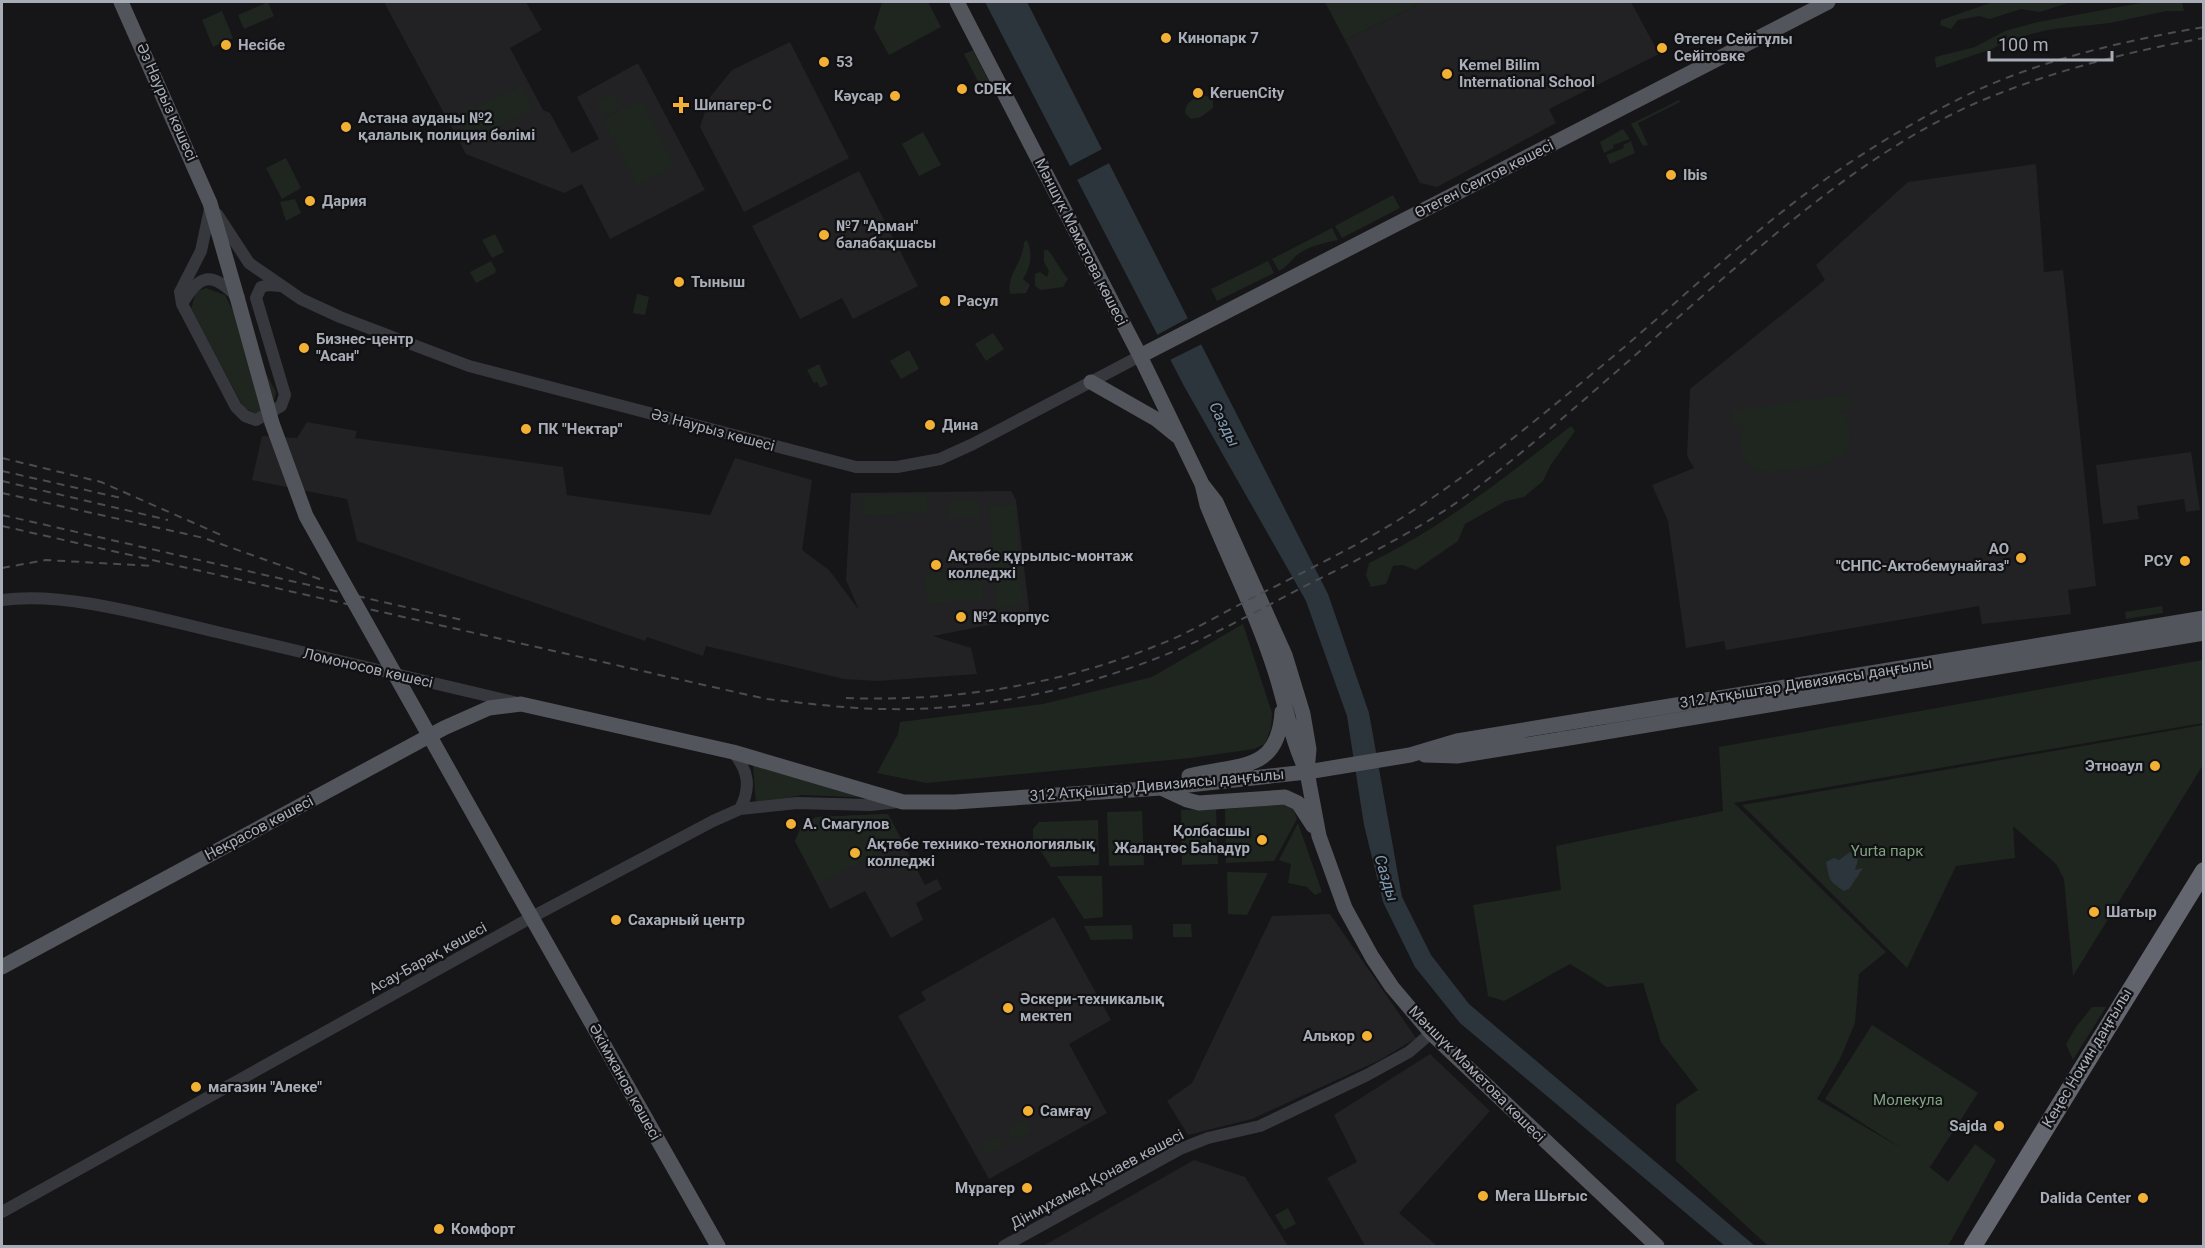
<svg xmlns="http://www.w3.org/2000/svg" width="2205" height="1248" font-family="Roboto,sans-serif">
	<style>
		.built { fill: #222225 }
		.green { fill: #1e261f }
		.water { fill: #2c353c }
		.pier { fill: #161618 }
		.lines { fill: none; stroke-linecap: round; stroke-linejoin: round }
		.minor { stroke: #37383d; stroke-width: 12 }
		.major { stroke: #53555c; stroke-width: 15 }
		.highway { stroke: #63666e; stroke-width: 18 }
		.rail { stroke: #4a4c52; stroke-width: 2; stroke-dasharray: 8 6; stroke-linecap: butt }
		.major-bridge { stroke: #53555c; stroke-width: 15 }
		.poi-dot { fill: #f2b134; stroke: #111113; stroke-width: 2 }
		.labels { text-anchor: middle; stroke-width: 4.5; stroke-linejoin: round; paint-order: stroke }
		.poi-label { font-size: 15px; font-weight: bold; fill: #a8adb8; stroke: #111113; text-anchor: start }
		.street-label { font-size: 15px; fill: #a8adb8; stroke: #111113 }
		.park-label { font-size: 15px; fill: #7fa381; stroke: #111113 }
		.water-label { font-size: 16px; font-style: italic; fill: #7f9bb3; stroke: #111113 }
	</style>
	<rect width="100%" height="100%" fill="#161618"/>
	<path class="built" d="M384,2H526L542,30L510,48L543,110L550,113L572,153L599,139L577,97L638,63L705,190L610,239L582,184L564,193L466,154Z
		M1423,2H1631L1659,54L1549,109L1556,123L1437,187L1420,183L1345,40Z
		M790,42L849,158L744,212L700,127L710,97L732,70Z
		M2036,164L2044,272L2063,270L2096,586L2068,590L2071,614L1982,624L1979,606L1726,650L1724,641L1686,648L1668,521L1652,485L1694,468L1687,456L1690,389L1825,280L1816,265L1908,182Z
		M859,171L918,286L853,319L842,298L800,319L752,226Z
		M307,422L357,431L355,438L563,467L567,495L710,515L735,458L812,480L802,550L829,570L859,610L846,580L851,493L1011,491L1016,500L1030,617L933,636L971,648L977,674L877,681L844,679L706,646L703,656L647,637L645,641L357,541L347,499L252,480L262,436L297,438Z
		M2191,452L2200,510L2186,512L2184,499L2137,506L2139,519L2103,524L2096,465Z
		M888,814L925,885L937,879L942,889L916,903L923,920L891,938L865,891L830,909L795,841L801,827L816,817Z
		M1330,914L1416,1038L1380,1060L1252,1119L1188,1135L1167,1101L1192,1083L1272,916Z
		M1054,917L1111,1020L1069,1044L1107,1113L989,1179L898,1016L926,1000L921,992Z
		M1430,1054L1490,1111L1399,1213L1437,1246H1365L1327,1178L1357,1162L1334,1115Z
		M1194,1160L1245,1177L1288,1246H1043Z"/>
	<path class="green" d="M268,2L274,16L244,29L238,15Z
		M882,2H928L941,27L889,55L874,28Z
		M1325,2H1423L1345,40Z
		M1993,2H2071L2040,12L2021,9L1990,19L1979,16L1958,20L1951,29L1940,25L1941,20Z
		M2146,2H2182L2184,11H2166L2110,23L2053,29L2031,34L2006,41L1992,49L1936,68L1935,57L1975,47L2005,31L2038,22Z
		M222,11L233,38L213,47L202,20Z
		M973,50L995,93L986,97L964,54Z
		M521,86L533,110L490,131L478,107Z
		M614,94L621,108L604,116L597,102Z
		M1203,95L1213,98V108L1201,117L1191,119L1185,113C1185,102 1194,98 1203,95Z
		M642,100L675,166L637,186L603,120Z
		M1679,100L1680,102L1638,123L1648,145L1643,146L1631,124Z
		M469,105L475,107L487,131L485,136L476,141L470,138L458,116L460,109Z
		M1623,129L1630,139L1613,145L1614,148L1604,153L1600,142Z
		M923,132L941,165L919,176L902,144Z
		M1631,141L1635,153L1610,164L1606,155L1624,148L1623,145Z
		M286,158L301,188L282,199L266,168Z
		M1393,195L1400,208L1342,238L1335,226Z
		M295,199L301,213L286,221L280,202Z
		M1332,228L1338,240C1324,243 1309,246 1297,255C1290,261 1287,267 1279,271L1272,259Z
		M495,234L504,252L492,258L482,240Z
		M1027,240C1033,254 1031,267 1023,279L1030,285L1026,293L1010,294C1006,275 1024,261 1024,242Z
		M1044,250H1048C1056,260 1060,269 1068,279L1063,287L1041,290L1035,286V274L1040,272L1047,277L1049,271L1044,262Z
		M491,261L496,270L495,273L476,283L470,272Z
		M1268,261L1274,273L1217,301L1211,289Z
		M206,288L225,295L276,392L273,405L257,414L244,408L191,309L196,292Z
		M637,294L649,297L645,315L633,313Z
		M993,333L1004,349L986,361L975,344Z
		M909,350L919,369L901,379L890,361Z
		M819,364L828,384L820,388L817,382L814,383L807,370Z
		M1850,394L1852,409L1840,411C1847,417 1851,426 1850,436C1847,472 1795,468 1768,472C1744,469 1733,446 1745,425L1733,426L1731,411Z
		M1571,426L1575,431L1550,466L1543,481L1524,497L1506,501L1465,524L1458,541L1416,570L1402,565L1393,566L1386,584L1371,587L1366,575L1369,563C1443,527 1507,476 1571,426Z
		M927,494L928,513L863,515L862,496Z
		M949,501H979V517H949Z
		M1015,504L1023,605L997,608L989,506Z
		M981,569L983,599L927,604L925,574Z
		M2162,606L2163,613L2126,619L2125,612Z
		M1243,624L1272,713L1271,728L1265,744L1254,749L1191,758L926,783L877,773L898,734L900,722L1043,704L1152,677Z
		M2203,660V723L1734,803L1886,952L1859,974L1855,1023L1840,1059L1817,1099L1901,1148L1825,1099L1872,1025L1978,1093L1930,1167L1927,1165L1948,1182L1975,1144L1996,1160L1948,1246H1768L1676,1161V1105L1698,1090L1661,1042L1643,983L1607,987L1570,964L1504,1001L1488,996L1473,905L1561,890L1556,846L1723,811L1719,747Z
		M2203,725V765L2073,976L2064,879L2056,864L2013,826L2015,858L1956,866L1907,968L1742,805Z
		M753,765L879,798L802,795L756,804Z
		M1283,804L1292,806L1297,819L1274,861L1226,863L1225,809Z
		M1216,809L1218,864L1182,865L1181,810Z
		M1142,811L1144,865L1109,866L1107,812Z
		M888,814L902,841L818,884L795,841L801,827L816,817Z
		M1098,820L1099,865L1051,867L1033,839V829L1039,822Z
		M1298,823L1322,892L1315,895L1307,887L1288,883L1291,864L1279,860Z
		M1227,872L1268,873L1247,915L1228,914Z
		M1057,876H1102L1103,917L1084,919Z
		M1173,924H1191L1192,937H1173Z
		M1132,925L1133,939L1091,940L1084,926Z
		M2092,1007H2106L2073,1060L2066,1044L2076,1027Z
		M1025,1119L1031,1131L1014,1141L1008,1129Z
		M998,1135L1004,1146L987,1156L981,1145Z
		M1288,1208L1296,1224L1284,1230L1275,1215Z"/>
	<path class="water" d="M985,2H1027L1328,594L1369,713L1402,897L1431,955L1469,1004L1755,1246H1725L1460,1023L1415,967L1383,902L1364,825L1347,716L1306,601L1184,386Z
		M1850,852L1858,860L1855,870L1863,868L1849,889L1844,891C1828,880 1830,881 1826,862L1834,858L1839,860Z"/>
	<path class="pier" d="M1104,148L1111,162L1075,181L1068,167Z
		M1190,317L1204,343L1168,361L1155,336Z"/>
	<g class="lines">
		<path class="minor" d="M210,209L201,251L180,292L182,304L236,407L245,416L256,420L281,406L285,395L256,298L261,287L269,285L280,286
			M217,214L249,263L301,299L340,317L469,366L856,467H897L940,459L973,444L1140,356
			M182,304C199,274 212,271 237,297
			M2,600C68,591 155,618 221,633C319,656 417,679 514,702
			M733,752C749,771 751,788 740,809
			M2,1212L532,917L713,821L740,809L797,803L870,805L899,802
			M1004,1246L1180,1149L1208,1138L1260,1126L1367,1075L1409,1052L1431,1033"/>
		<path class="major" d="M121,2L210,203L237,297
			M957,2L1140,356L1202,484L1207,505C1229,560 1257,614 1275,671C1286,705 1291,740 1307,772
			M1140,356L1828,2
			M1091,382L1156,419L1177,436
			M1202,484L1216,502L1285,655L1303,714L1309,749L1307,772L1319,836L1345,908L1372,957L1392,987L1431,1033L1657,1246
			M1425,755L1457,756L1563,739L2204,633
			M1189,776C1237,763 1278,774 1282,712
			M1161,788L1187,800L1199,803L1285,797L1298,803L1313,826
			M515,888L718,1246
			M2,967L444,728L489,708L521,704L733,752L903,802H955L1161,788L1307,772L1410,755L1457,741L2204,618"/>
		<path class="highway" d="M1973,1246L2204,871"/>
		<path class="rail" d="M2,458L101,482L221,535
			M2,471L121,498
			M2,481L168,520
			M2,493L204,538L325,581
			M2,515L462,620
			M2,526L766,699C806,703 847,709 888,709C979,711 1076,690 1160,657C1211,637 1259,610 1307,585C1365,556 1426,527 1478,487C1562,422 1640,350 1721,280C1799,213 1881,145 1976,103C2048,72 2126,52 2204,38
			M2,568L46,560L153,566
			M846,698C952,702 1060,685 1158,645C1192,632 1224,612 1256,596C1304,572 1353,548 1400,519C1470,475 1534,422 1598,369C1670,310 1737,244 1812,189C1860,154 1912,122 1965,96C2039,60 2123,41 2204,27"/>
		<path class="major-bridge" d="M237,297L272,423L306,516L515,888"/>
	</g>
	<g class="poi-dot">
		<circle cx="1166" cy="38" r="6"/>
		<circle cx="226" cy="45" r="6"/>
		<circle cx="1662" cy="48" r="6"/>
		<circle cx="824" cy="62" r="6"/>
		<circle cx="1447" cy="74" r="6"/>
		<circle cx="962" cy="89" r="6"/>
		<circle cx="1198" cy="93" r="6"/>
		<circle cx="895" cy="96" r="6"/>
		<path d="M678 96h6v6h6v6h-6v6h-6v-6h-6v-6h6z"/>
		<circle cx="346" cy="127" r="6"/>
		<circle cx="1671" cy="175" r="6"/>
		<circle cx="310" cy="201" r="6"/>
		<circle cx="824" cy="235" r="6"/>
		<circle cx="679" cy="282" r="6"/>
		<circle cx="945" cy="301" r="6"/>
		<circle cx="304" cy="348" r="6"/>
		<circle cx="930" cy="425" r="6"/>
		<circle cx="526" cy="429" r="6"/>
		<circle cx="2021" cy="558" r="6"/>
		<circle cx="2185" cy="561" r="6"/>
		<circle cx="936" cy="565" r="6"/>
		<circle cx="961" cy="617" r="6"/>
		<circle cx="2155" cy="766" r="6"/>
		<circle cx="791" cy="824" r="6"/>
		<circle cx="1262" cy="840" r="6"/>
		<circle cx="855" cy="853" r="6"/>
		<circle cx="2094" cy="912" r="6"/>
		<circle cx="616" cy="920" r="6"/>
		<circle cx="1008" cy="1008" r="6"/>
		<circle cx="1367" cy="1036" r="6"/>
		<circle cx="196" cy="1087" r="6"/>
		<circle cx="1028" cy="1111" r="6"/>
		<circle cx="1999" cy="1126" r="6"/>
		<circle cx="1027" cy="1188" r="6"/>
		<circle cx="1483" cy="1196" r="6"/>
		<circle cx="2143" cy="1198" r="6"/>
		<circle cx="439" cy="1229" r="6"/>
	</g>
	<g class="labels">
		<g class="poi-label">
			<text x="1178" y="43">Кинопарк 7</text>
			<text x="1674" y="44">Өтеген Сейітұлы<tspan x="1674" dy="17">Сейітовке</tspan></text>
			<text x="238" y="50">Несібе</text>
			<text x="836" y="67">53</text>
			<text x="1459" y="70">Kemel Bilim<tspan x="1459" dy="17">International School</tspan></text>
			<text x="974" y="94">CDEK</text>
			<text x="1210" y="98">KeruenCity</text>
			<text x="883" y="101" text-anchor="end">Кәусар</text>
			<text x="694" y="110">Шипагер-С</text>
			<text x="358" y="123">Астана ауданы №2<tspan x="358" dy="17">қалалық полиция бөлімі</tspan></text>
			<text x="1683" y="180">Ibis</text>
			<text x="322" y="206">Дария</text>
			<text x="836" y="231">№7 "Арман"<tspan x="836" dy="17">балабақшасы</tspan></text>
			<text x="691" y="287">Тыныш</text>
			<text x="957" y="306">Расул</text>
			<text x="316" y="344">Бизнес-центр<tspan x="316" dy="17">"Асан"</tspan></text>
			<text x="942" y="430">Дина</text>
			<text x="538" y="434">ПК "Нектар"</text>
			<text x="2009" y="554" text-anchor="end">АО<tspan x="2009" dy="17">"СНПС-Актобемунайгаз"</tspan></text>
			<text x="948" y="561">Ақтөбе құрылыс-монтаж<tspan x="948" dy="17">колледжі</tspan></text>
			<text x="2173" y="566" text-anchor="end">РСУ</text>
			<text x="973" y="622">№2 корпус</text>
			<text x="2143" y="771" text-anchor="end">Этноаул</text>
			<text x="803" y="829">А. Смагулов</text>
			<text x="1250" y="836" text-anchor="end">Қолбасшы<tspan x="1250" dy="17">Жалаңтөс Баһадүр</tspan></text>
			<text x="867" y="849">Ақтөбе технико-технологиялық<tspan x="867" dy="17">колледжі</tspan></text>
			<text x="2106" y="917">Шатыр</text>
			<text x="628" y="925">Сахарный центр</text>
			<text x="1020" y="1004">Әскери-техникалық<tspan x="1020" dy="17">мектеп</tspan></text>
			<text x="1355" y="1041" text-anchor="end">Алькор</text>
			<text x="208" y="1092">магазин "Алеке"</text>
			<text x="1040" y="1116">Самғау</text>
			<text x="1987" y="1131" text-anchor="end">Sajda</text>
			<text x="1015" y="1193" text-anchor="end">Мұрагер</text>
			<text x="1495" y="1201">Мега Шығыс</text>
			<text x="2131" y="1203" text-anchor="end">Dalida Center</text>
			<text x="451" y="1234">Комфорт</text>
		</g>
		<g class="street-label">
			<text transform="translate(167 102) rotate(66)" y="5">Әз Наурыз көшесі</text>
			<text transform="translate(1484 179) rotate(-27)" y="5">Өтеген Сеитов көшесі</text>
			<text transform="translate(1081 242) rotate(63)" y="5">Мәншүк Мәметова көшесі</text>
			<text transform="translate(713 430) rotate(15)" y="5">Әз Наурыз көшесі</text>
			<text transform="translate(368 668) rotate(13)" y="5">Ломоносов көшесі</text>
			<text transform="translate(1806 683) rotate(-9)" y="5">312 Атқыштар Дивизиясы даңғылы</text>
			<text transform="translate(1157 785) rotate(-5)" y="5">312 Атқыштар Дивизиясы даңғылы</text>
			<text transform="translate(259 828) rotate(-28)" y="5">Некрасов көшесі</text>
			<text transform="translate(428 958) rotate(-29)" y="5">Асау-Барақ көшесі</text>
			<text transform="translate(2087 1058) rotate(-59)" y="5">Кеңес Нокин даңғылы</text>
			<text transform="translate(1477 1074) rotate(45)" y="5">Мәншүк Мәметова көшесі</text>
			<text transform="translate(625 1082) rotate(61)" y="5">Әкімжанов көшесі</text>
			<text transform="translate(1097 1179) rotate(-28)" y="5">Дінмұхамед Қонаев көшесі</text>
		</g>
		<g class="park-label">
			<text x="1887" y="856">Yurta парк</text>
			<text x="1908" y="1105">Молекула</text>
		</g>
		<g class="water-label">
			<text transform="translate(1225 424) rotate(63)" y="6">Сазды</text>
			<text transform="translate(1387 878) rotate(73)" y="6">Сазды</text>
		</g>
	</g>
	<rect width="2205" height="1248" fill="none" stroke="#a8adb8" stroke-width="6"/>
	<path d="M1989 51v9h123v-9" fill="none" stroke="#a8adb8" stroke-width="3"/>
	<text x="1998" y="51" font-size="18" fill="#a8adb8" stroke="#111113" stroke-width="4.5" paint-order="stroke">100 m</text>
</svg>
